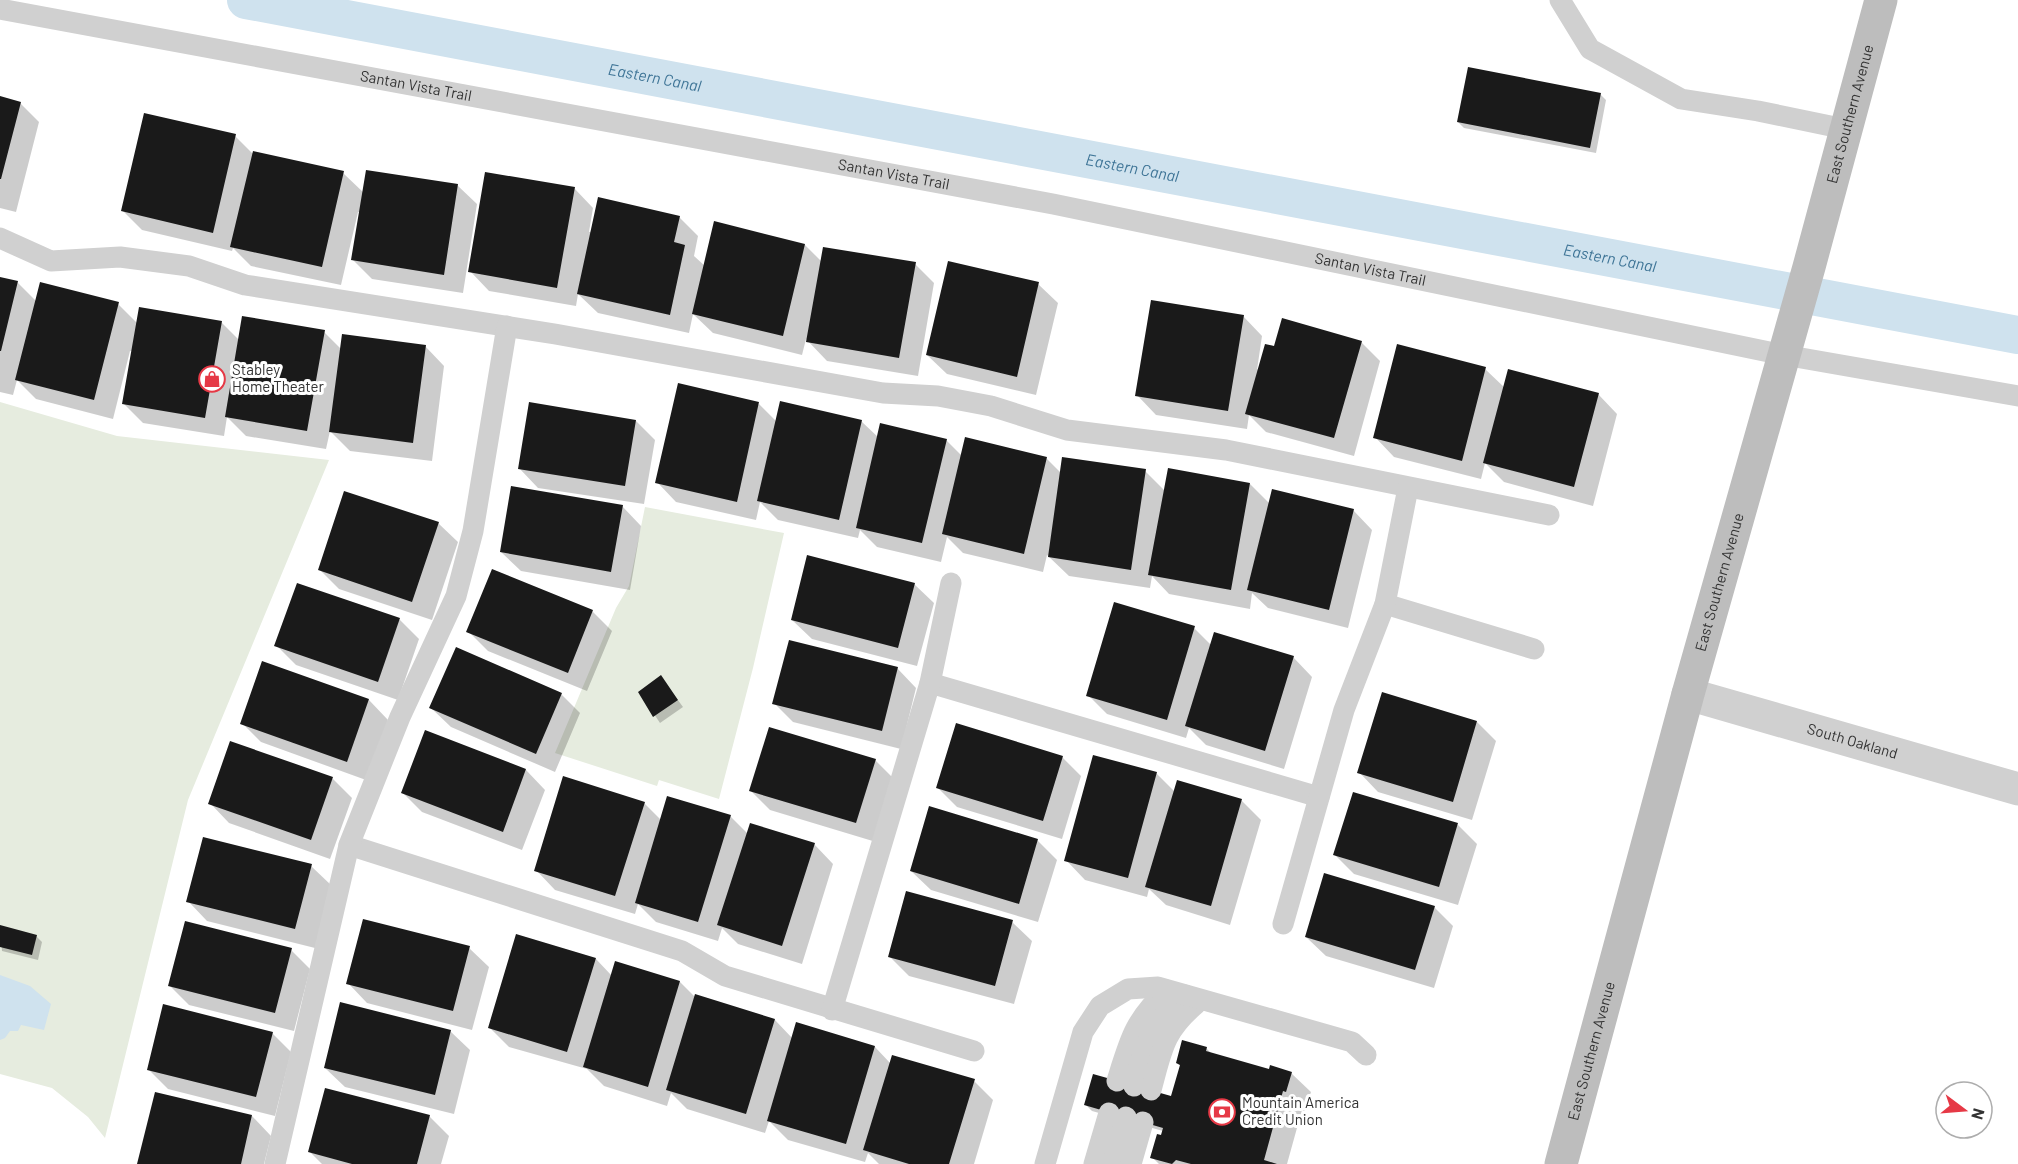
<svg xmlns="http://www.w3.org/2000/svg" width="2018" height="1164" font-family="Barlow,sans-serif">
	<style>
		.green { fill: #e6ecdf }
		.water { fill: #cfe2ee }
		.shadow { fill: #0003 }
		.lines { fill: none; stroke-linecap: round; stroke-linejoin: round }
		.canal { stroke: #cfe2ee; stroke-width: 38 }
		.building { fill: #1a1a1a }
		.lane { stroke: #d0d0d0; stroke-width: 21 }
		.street { stroke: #d0d0d0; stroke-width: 33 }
		.secondary { stroke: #bdbdbd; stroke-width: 33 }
		.labels { text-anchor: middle; stroke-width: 6; stroke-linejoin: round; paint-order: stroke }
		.street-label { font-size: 15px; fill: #333; stroke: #fff }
		.poi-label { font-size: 15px; fill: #333; stroke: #fff; text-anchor: start }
		.water-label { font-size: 16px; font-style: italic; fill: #3f7597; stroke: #fff }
	</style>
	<rect width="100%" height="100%" fill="#fff"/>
	<path class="green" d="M0,402L117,436L329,460L188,800L105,1138L88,1117L52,1088L0,1074Z
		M645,507L784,533L753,668L719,799L659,780L657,786L555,753L616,608L629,586Z"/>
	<path class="water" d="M0,975L30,986L51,1004L44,1030L21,1025L18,1031H10L5,1038L0,1040Z"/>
	<path class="shadow" d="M1600,94L1606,100L1596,153L1464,128L1458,122Z
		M0,98L20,103L39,122L16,212L0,208Z
		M235,136L252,153L343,173L364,193L457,185L477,204L463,293L372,279L353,260L361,212H358L341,285L251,266L233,248L232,251L142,230L123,211Z
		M574,188L593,208L589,232L679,217L698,236L694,256L705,266L805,245L822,262L915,264L934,283L918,376L827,361L806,339L802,355L713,333L693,314L689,333L598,313L578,294L576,306L489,291L470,271Z
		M0,278L17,282L37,302L118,304L137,323L221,322L240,341L324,332L341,349L425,346L444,366L432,461L350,451L330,431L326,449L246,436L227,417L224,436L143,423L123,403L132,351H130L113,419L36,399L17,380L13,395L0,392Z
		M1038,284L1058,303L1036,395L947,374L927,355Z
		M1243,316L1262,336L1257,370L1275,348L1361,342L1380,361L1354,456L1266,432L1249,415L1247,429L1156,415L1137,395Z
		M1485,369L1505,388L1598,394L1617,414L1593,506L1504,482L1485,463L1481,479L1394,457L1375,437Z
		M759,404L777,422L861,421L879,438L946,440L962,456L1046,458L1062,474L1145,471L1165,491L1250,484L1270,504L1353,510L1372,530L1348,628L1268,608L1252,593L1250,609L1169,594L1152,576L1150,588L1069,576L1047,555L1043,572L963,553L947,537L941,562L877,547L860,530L858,538L778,520L760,502L756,520L676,502L657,482Z
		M636,421L655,440L644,504L538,488L519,468Z
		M622,506L641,526L630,590L521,571L501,552Z
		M438,523L458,542L432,620L339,589L320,570Z
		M914,584L934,603L917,666L812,639L792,620Z
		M298,585L400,620L419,639L398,700L296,665L276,645Z
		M592,611L612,631L587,691L488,651L468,631Z
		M1194,628L1211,645L1293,657L1312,677L1284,769L1206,745L1189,728L1186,738L1107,714L1088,695Z
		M897,668L916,688L901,749L793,722L774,703Z
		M661,677L683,707L660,723L640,693Z
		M561,694L580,713L555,772L451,727L431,708Z
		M369,700L388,720L366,780L261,742L242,723Z
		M1477,722L1496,741L1472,820L1378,792L1359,772Z
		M231,743L333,779L352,798L330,859L229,823L210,803Z
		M1062,757L1081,776L1062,839L957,807L938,788Z
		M875,760L894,779L876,842L770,810L751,791Z
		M526,770L545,790L522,850L422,812L403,793Z
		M1156,773L1175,792L1178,782L1242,801L1261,820L1230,925L1166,905L1149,889L1147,897L1085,880L1066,860Z
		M644,803L661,820L730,816L748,834L814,844L833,864L802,964L738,944L722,928L718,941L656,922L638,904L635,914L555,890L536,870Z
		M1458,825L1477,844L1458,905L1354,874L1335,855Z
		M1037,840L1057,860L1038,922L931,890L911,871Z
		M311,866L331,885L315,948L207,921L188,901Z
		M1434,907L1453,926L1434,988L1326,956L1306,937Z
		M1012,922L1032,941L1014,1004L909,976L889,956Z
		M0,927L36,936L42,942L38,960L2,951Z
		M469,948L489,967L472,1030L367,1003L348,983Z
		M291,950L310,969L294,1031L189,1005L170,986Z
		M596,959L612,976L680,982L696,998L775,1020L793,1039L875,1047L891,1064L974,1081L993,1100L974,1164H879L868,1153L865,1162L788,1140L769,1121L765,1133L687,1109L671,1093L667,1106L604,1086L587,1069L509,1047L490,1028Z
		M450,1031L470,1050L454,1114L345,1087L325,1068Z
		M272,1033L291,1052L275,1116L168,1089L149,1070Z
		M1206,1048L1212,1054L1270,1071L1291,1073L1311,1092L1305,1111L1302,1110L1287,1164H1159L1152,1157L1163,1131L1092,1111L1086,1105L1171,1097L1181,1067L1178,1063Z
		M156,1093L252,1116L271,1136L264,1164H138Z
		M429,1116L449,1136L441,1164H322L310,1152Z"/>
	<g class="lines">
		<path class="canal" id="s1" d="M246,0L2018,335"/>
	</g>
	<path class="building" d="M1468,67L1601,93L1590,148L1457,122Z
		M0,96L21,102L1,179H0Z
		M144,113L236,134L213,233L121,211Z
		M253,151L344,171L322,267L230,247Z
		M366,170L458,184L444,275L351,260Z
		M485,172L575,187L557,288L468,272Z
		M598,197L680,216L674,242L685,245L670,315L577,294Z
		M714,221L805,244L783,336L692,314Z
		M823,247L916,262L899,358L806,342Z
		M948,261L1039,282L1017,377L926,355Z
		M0,277L18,281L1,351H0Z
		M40,282L119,302L94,400L15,380Z
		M1151,300L1244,315L1228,411L1135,396Z
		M139,307L222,321L205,418L122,404Z
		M242,316L325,330L307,431L225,417Z
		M1282,318L1362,341L1334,438L1245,414L1265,344L1274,346Z
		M342,334L426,345L413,443L329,432Z
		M1397,344L1486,367L1462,461L1373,438Z
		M1508,369L1599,393L1574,487L1483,463Z
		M678,383L759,402L737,502L655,483Z
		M780,401L862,420L839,520L757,501Z
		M529,402L636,420L625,486L518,469Z
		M880,423L947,439L922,543L856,528Z
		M965,437L1047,457L1024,554L942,534Z
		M1062,457L1146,469L1131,570L1048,557Z
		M1168,468L1250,483L1231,590L1148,575Z
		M511,486L623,505L611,572L500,552Z
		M1272,489L1354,509L1329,610L1247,590Z
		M344,491L439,522L412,602L318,570Z
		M807,555L915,583L898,648L791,620Z
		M492,569L593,610L568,673L466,632Z
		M297,583L400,618L378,682L274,646Z
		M1114,602L1195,626L1167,720L1086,696Z
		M1214,632L1294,656L1265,751L1185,726Z
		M789,640L898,667L882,731L772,704Z
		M456,647L562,693L536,754L429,708Z
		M262,661L369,699L347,762L240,724Z
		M661,675L678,700L653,717L638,692Z
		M1382,692L1477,721L1453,802L1357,773Z
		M956,723L1063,756L1043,821L936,788Z
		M769,727L876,759L856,823L749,791Z
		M425,730L526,769L503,832L401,793Z
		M230,741L333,777L311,840L208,804Z
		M1093,755L1157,772L1128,878L1064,861Z
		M563,776L645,802L615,896L534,871Z
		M1177,780L1242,799L1211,906L1145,887Z
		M1353,792L1458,823L1439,887L1333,855Z
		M667,796L731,815L698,922L635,903Z
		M929,806L1038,839L1019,904L910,871Z
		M750,823L815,843L782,946L717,925Z
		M203,837L312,864L295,929L186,902Z
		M1324,873L1435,906L1415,970L1305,937Z
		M906,891L1013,920L995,986L888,957Z
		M363,919L470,946L453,1011L346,984Z
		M185,921L292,948L275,1013L168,986Z
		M0,925L37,935L32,955L0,947Z
		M516,934L596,958L567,1052L488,1028Z
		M615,961L680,981L648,1087L583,1067Z
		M695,994L775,1019L746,1114L666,1090Z
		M340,1002L451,1030L435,1095L324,1068Z
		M163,1004L273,1032L256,1097L147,1070Z
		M796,1022L875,1046L846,1144L767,1121Z
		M1182,1040L1207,1047L1206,1051L1269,1069L1270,1065L1292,1072L1286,1092L1283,1091L1264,1160L1277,1164H1191L1176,1160L1172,1164L1150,1158L1157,1134L1161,1135L1163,1128L1084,1105L1093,1074L1171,1096L1180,1065L1176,1063Z
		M892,1055L975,1079L949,1164H909L863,1150Z
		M325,1088L430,1115L417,1164H352L308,1152Z
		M155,1092L252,1115L241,1164H137Z"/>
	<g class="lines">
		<g class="lane">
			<path d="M1560,0L1590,49L1681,99L1758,111L1845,129"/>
			<path id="s2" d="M0,9L1053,204L1784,355L2018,396"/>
			<path d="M0,238L51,261L120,257L189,266L245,285L555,334L883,393L938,396L991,406L1067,430L1226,450L1549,515"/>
			<path d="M1385,604L1534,649"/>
			<path d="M930,683L1319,797"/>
			<path d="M349,845L682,951L725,976L974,1051"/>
			<path d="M1283,924L1344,710L1385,604L1408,488"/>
			<path d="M832,1010L930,683L951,583"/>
			<path d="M1117,1081C1130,1039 1134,1021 1167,990"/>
			<path d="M1134,1086C1144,1043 1151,1024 1185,995"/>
			<path d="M1151,1090C1162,1050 1163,1032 1196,1004"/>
			<path d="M275,1164L349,845L400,717L456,596L473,531L507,326"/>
			<path d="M1045,1164L1083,1032L1100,1006L1128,989L1158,987L1352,1042L1366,1055"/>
			<path d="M1094,1164L1109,1113"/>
			<path d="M1112,1164L1126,1117"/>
			<path d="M1131,1164L1143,1122"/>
		</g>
		<path class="street" id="s3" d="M1688,694L2018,789"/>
		<path class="secondary" id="s4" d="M1561,1164L1688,694L1809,267L1881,0"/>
	</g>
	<defs>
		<g id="shop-ring" transform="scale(1.35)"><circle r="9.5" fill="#fff" stroke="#e63946" stroke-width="1.5"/><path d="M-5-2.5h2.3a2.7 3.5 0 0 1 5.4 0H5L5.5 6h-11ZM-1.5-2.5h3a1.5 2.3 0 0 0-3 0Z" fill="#e63946"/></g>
		<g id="bank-ring" transform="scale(1.35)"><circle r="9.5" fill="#fff" stroke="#e63946" stroke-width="1.5"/><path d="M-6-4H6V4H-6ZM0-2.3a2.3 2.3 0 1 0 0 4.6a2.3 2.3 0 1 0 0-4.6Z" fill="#e63946"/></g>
	</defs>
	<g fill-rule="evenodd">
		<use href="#shop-ring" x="212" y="379"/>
		<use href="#bank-ring" x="1222" y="1112"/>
	</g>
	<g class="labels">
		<g class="street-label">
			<text dy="5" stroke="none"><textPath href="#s2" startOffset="423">Santan Vista Trail</textPath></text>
			<text dy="5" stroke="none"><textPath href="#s4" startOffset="1089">East Southern Avenue</textPath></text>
			<text dy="5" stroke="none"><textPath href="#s2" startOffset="909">Santan Vista Trail</textPath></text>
			<text dy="5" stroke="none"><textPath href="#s2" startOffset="1395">Santan Vista Trail</textPath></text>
			<text dy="5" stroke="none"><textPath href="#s4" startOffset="603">East Southern Avenue</textPath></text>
			<text dy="5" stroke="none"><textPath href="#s3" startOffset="171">South Oakland</textPath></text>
			<text dy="5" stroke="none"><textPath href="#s4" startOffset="117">East Southern Avenue</textPath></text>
		</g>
		<g class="poi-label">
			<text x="232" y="375">Stabley<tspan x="232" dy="17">Home Theater</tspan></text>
			<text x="1242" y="1108">Mountain America<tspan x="1242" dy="17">Credit Union</tspan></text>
		</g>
		<g class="water-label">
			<text dy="6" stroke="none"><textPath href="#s1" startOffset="416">Eastern Canal</textPath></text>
			<text dy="6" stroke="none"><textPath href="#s1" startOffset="902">Eastern Canal</textPath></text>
			<text dy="6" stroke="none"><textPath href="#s1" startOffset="1388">Eastern Canal</textPath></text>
		</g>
	</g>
	<g transform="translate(1964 1110) rotate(106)"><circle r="28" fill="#ffffff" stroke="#adadad" stroke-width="1.5"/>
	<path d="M0-4.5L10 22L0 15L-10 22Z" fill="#e63946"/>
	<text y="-9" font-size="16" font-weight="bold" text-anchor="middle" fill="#333333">N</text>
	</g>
</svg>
